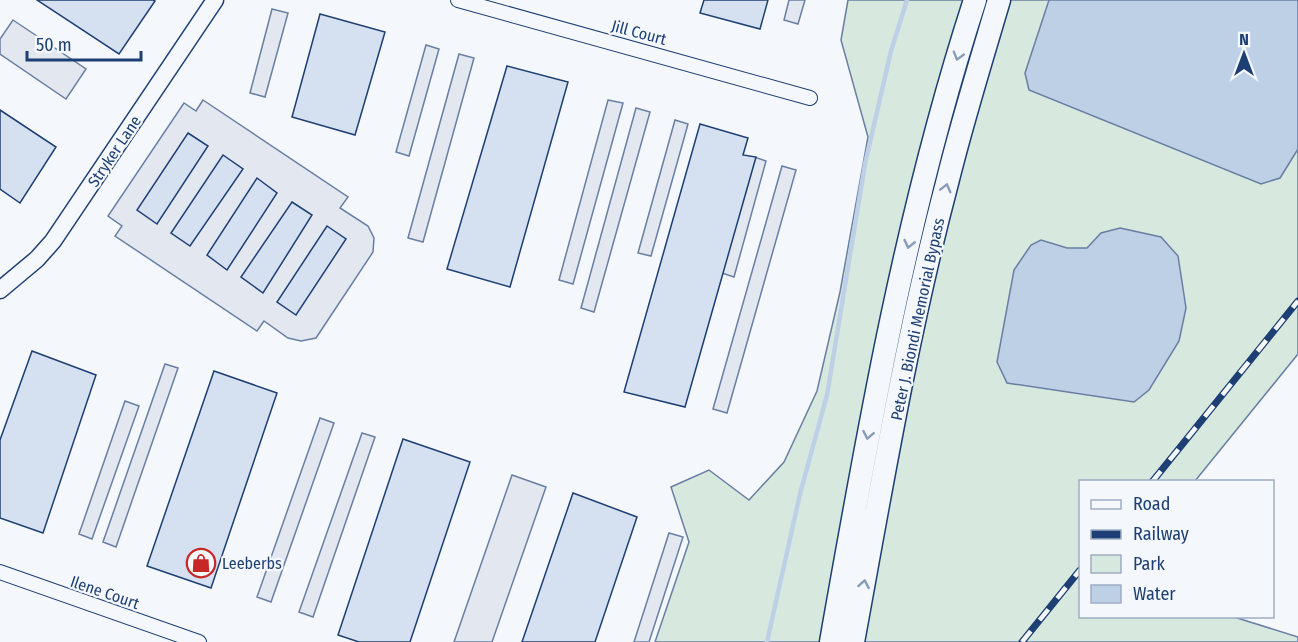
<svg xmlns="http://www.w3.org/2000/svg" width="1298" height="642" font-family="'Fira Sans Condensed',sans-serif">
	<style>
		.green { fill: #d7e8df; stroke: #687fa3; stroke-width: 1.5 }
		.parking { fill: #e3e8f0; stroke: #687fa3; stroke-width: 1.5 }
		.water { fill: #bed0e5; stroke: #687fa3; stroke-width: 1.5 }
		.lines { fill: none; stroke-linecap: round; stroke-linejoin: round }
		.stream { stroke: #bed0e5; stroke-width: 4.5 }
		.building { fill: #d5e0f0; stroke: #1d3f73; stroke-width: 1.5 }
		.minor-casing { stroke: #1d3f73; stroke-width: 16 }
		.tertiary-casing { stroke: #1d3f73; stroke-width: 19 }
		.trunk-casing { stroke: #1d3f73; stroke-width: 25 }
		.minor { stroke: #f4f7fb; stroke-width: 14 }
		.tertiary { stroke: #f4f7fb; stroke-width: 16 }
		.trunk { stroke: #f4f7fb; stroke-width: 22 }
		.rail-casing { stroke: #1d3f73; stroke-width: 7 }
		.rail { stroke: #f4f7fb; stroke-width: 4.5; stroke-dasharray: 14; stroke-linecap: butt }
		.oneway { stroke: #889bb7 }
		.labels { text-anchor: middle; stroke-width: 4.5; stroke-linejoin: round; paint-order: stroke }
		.street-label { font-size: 16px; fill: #1d3f73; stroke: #f4f7fb }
		.poi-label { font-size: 16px; fill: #1d3f73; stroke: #f4f7fb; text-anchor: start }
	</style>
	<rect width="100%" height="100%" fill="#f4f7fb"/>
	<path class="green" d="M848,0H1298V354L1195,481L1080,482V616L1234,617L1298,637V642H655L689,542L671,487L709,470L749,500L784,462L817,391L840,292L868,137L841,40Z"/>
	<path class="parking" d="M789,0H805L798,24L784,20Z
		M272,9L288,13L265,97L250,93Z
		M13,20L86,69L66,99L0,54V39Z
		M426,45L439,49L409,156L396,152Z
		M459,54L474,58L423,242L408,238Z
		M203,100L348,197L340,208L368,226L374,238L373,252L316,338L301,341L288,338L264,321L257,331L115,236L122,226L108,216L184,103L196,111Z
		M608,100L623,103L573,284L559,280Z
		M636,108L650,112L594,312L581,308Z
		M675,120L688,124L651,256L638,253Z
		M754,157L766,161L734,277L722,273Z
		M782,166L796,170L727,413L713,409Z
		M165,364L178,368L116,547L103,542Z
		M125,401L139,406L92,539L79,534Z
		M320,418L334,423L271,602L257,597Z
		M362,433L375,437L313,617L299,612Z
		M512,475L546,487L492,642H454Z
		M669,533L683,537L649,642H634Z"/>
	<path class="water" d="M1049,0H1298V149L1280,178L1261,184L1029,90L1025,73Z
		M1120,228L1161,237L1178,256L1186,308L1179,341L1149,390L1134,402L1007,383L997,362L1014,270L1031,245L1041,240L1067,248H1087L1101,233Z"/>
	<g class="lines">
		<path class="stream" d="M767,642L800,494L827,395L865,164L891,51L907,0"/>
	</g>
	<path class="building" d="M37,0H153L155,1L119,54Z
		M704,0H768L760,29L700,13Z
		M320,14L385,32L355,135L292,117Z
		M507,66L568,82L510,287L447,269Z
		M0,110L56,147L20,203L0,189Z
		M700,124L748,138L743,155L756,157L685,407L624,392Z
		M188,133L208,146L157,224L137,210Z
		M223,155L243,169L190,246L171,233Z
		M257,178L277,193L227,270L207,255Z
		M292,202L312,215L263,293L241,277Z
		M327,226L346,239L296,315L277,302Z
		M32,351L96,375L43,533L0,518V440Z
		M214,371L277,393L211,588L147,566Z
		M403,439L470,462L410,642H359L338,635Z
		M573,493L637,517L595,642H522Z"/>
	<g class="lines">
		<g class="minor-casing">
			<path id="minor" d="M458,0L810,98
				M0,572L199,642"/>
		</g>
		<g class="tertiary-casing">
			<path id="tertiary" d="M0,290L37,259L53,241L215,0"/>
		</g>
		<g class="trunk-casing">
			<path id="trunk" d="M831,642C869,426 907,209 975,0
				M853,642C881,489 907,334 947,183C962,122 981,61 999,0"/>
		</g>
		<use href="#minor" class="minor"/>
		<use href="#tertiary" class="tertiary"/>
		<use href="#trunk" class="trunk"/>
		<g class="rail-casing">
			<path id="rail" d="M1152,482L1298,301
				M1022,642L1080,570"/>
		</g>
		<use href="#rail" class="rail"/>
	</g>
	<defs><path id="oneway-chevron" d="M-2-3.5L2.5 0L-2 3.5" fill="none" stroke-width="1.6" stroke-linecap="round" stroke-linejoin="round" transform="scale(1.5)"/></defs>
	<g class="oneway">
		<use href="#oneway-chevron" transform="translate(958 56) rotate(106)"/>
		<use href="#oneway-chevron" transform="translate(946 188) rotate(-76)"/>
		<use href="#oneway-chevron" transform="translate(909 244) rotate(103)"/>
		<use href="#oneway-chevron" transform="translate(868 435) rotate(101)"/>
		<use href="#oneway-chevron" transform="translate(864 584) rotate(-80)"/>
	</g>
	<defs>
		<g id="shop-ring" transform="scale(1.5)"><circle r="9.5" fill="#f4f7fb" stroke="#c62828" stroke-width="1.5"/><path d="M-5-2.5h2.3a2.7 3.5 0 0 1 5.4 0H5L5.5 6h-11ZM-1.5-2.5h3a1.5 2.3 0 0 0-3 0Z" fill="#c62828"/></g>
	</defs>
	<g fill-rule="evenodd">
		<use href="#shop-ring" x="201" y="563"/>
	</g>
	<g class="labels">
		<g class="street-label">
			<text transform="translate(639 32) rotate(15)" y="6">Jill Court</text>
			<text transform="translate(114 151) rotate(-56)" y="6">Stryker Lane</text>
			<text transform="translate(917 319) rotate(-78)" y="6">Peter J. Biondi Memorial Bypass</text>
			<text transform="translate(105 592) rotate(19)" y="6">Ilene Court</text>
		</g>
		<g class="poi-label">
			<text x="222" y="569">Leeberbs</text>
		</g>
	</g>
	<rect x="1079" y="480" width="195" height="138" fill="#f4f7fb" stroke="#9eadc5" stroke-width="1.5"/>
	<rect x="1091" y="500" width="30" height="9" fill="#f4f7fb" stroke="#9eadc5" stroke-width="1.5"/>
	<text x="1133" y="510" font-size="18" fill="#1d3f73">Road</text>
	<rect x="1091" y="530" width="30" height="9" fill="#1d3f73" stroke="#9eadc5" stroke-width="1.5"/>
	<text x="1133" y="540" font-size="18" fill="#1d3f73">Railway</text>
	<rect x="1091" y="555" width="30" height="18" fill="#d7e8df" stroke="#9eadc5" stroke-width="1.5"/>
	<text x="1133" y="570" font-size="18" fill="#1d3f73">Park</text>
	<rect x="1091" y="585" width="30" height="18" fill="#bed0e5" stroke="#9eadc5" stroke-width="1.5"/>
	<text x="1133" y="600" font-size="18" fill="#1d3f73">Water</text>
	<g transform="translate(1244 54)" stroke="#f4f7fb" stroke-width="4.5" paint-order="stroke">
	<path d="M0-4.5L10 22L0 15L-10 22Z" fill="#1d3f73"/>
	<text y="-9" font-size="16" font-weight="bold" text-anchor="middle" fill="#1d3f73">N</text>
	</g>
	<path d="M27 51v9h114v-9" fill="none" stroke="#1d3f73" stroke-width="3"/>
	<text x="36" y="51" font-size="18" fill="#1d3f73" stroke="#f4f7fb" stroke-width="4.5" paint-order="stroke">50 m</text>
</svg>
